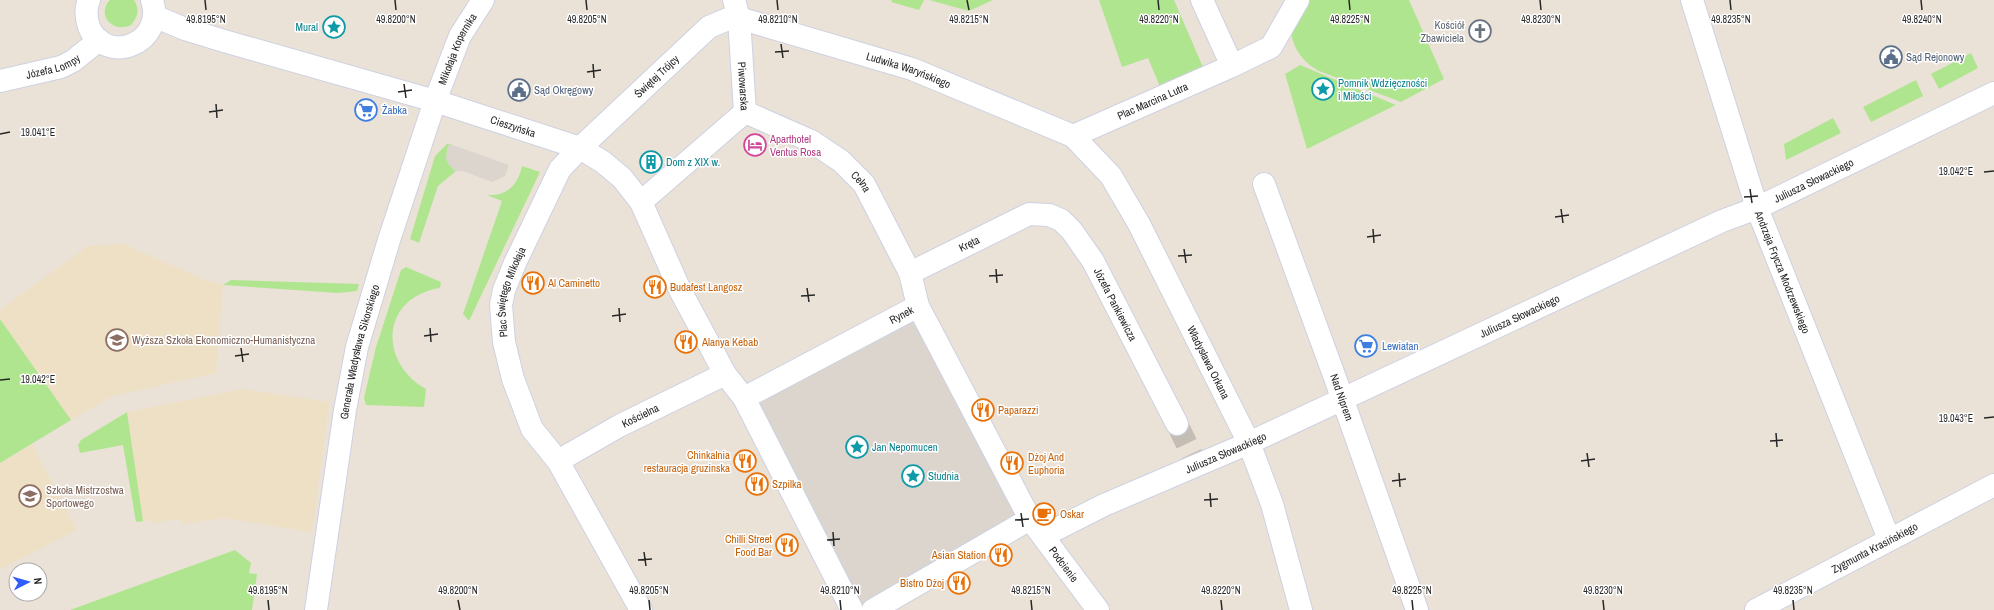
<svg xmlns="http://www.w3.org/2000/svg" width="1994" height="610" font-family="'Archivo Narrow',sans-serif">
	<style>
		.education { fill: #eee0c5 }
		.green { fill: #b0e590 }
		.plaza { fill: #dbd5ce }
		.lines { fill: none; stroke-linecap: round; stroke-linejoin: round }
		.street-tunnel { stroke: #c4bdb4; stroke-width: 22; stroke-dasharray: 22 11; stroke-linecap: butt }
		.street-casing { stroke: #cdd1e2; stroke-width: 24 }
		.secondary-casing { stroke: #cdd1e2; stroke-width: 24 }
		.street { stroke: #fff; stroke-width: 22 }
		.secondary { stroke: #fff; stroke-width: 22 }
		.ticks { fill: none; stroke: #272727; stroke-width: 1.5 }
		.labels { text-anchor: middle; stroke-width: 3; stroke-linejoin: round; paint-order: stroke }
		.worship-label { font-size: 11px; fill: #5b616d; stroke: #fff; text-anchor: end }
		.culture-label { font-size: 11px; fill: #0d838f; stroke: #fff; text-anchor: start }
		.street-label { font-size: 11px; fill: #272727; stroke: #fff }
		.service-label { font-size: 11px; fill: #4e5e75; stroke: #fff; text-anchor: start }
		.shop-label { font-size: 11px; fill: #366cbe; stroke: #fff; text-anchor: start }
		.hotel-label { font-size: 11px; fill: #b23c85; stroke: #fff; text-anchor: start }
		.food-label { font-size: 11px; fill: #c56008; stroke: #fff; text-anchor: start }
		.education-label { font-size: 11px; fill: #785e54; stroke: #fff; text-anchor: start }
		.ticks-label { font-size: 10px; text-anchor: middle; fill: #272727; stroke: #fff; stroke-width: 3; stroke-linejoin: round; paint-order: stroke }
	</style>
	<rect width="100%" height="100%" fill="#ebe2d7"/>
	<path class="education" d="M124,244L200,278L223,285L216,373L113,396L71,420L0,319V310L88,246Z
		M242,389L329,402L312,532L223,518L182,524L180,519L151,523V520L143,521L127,412Z
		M32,444L77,530L0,569V463Z"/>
	<path class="green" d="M110,0H134C140,9 138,17 131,25C112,34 96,14 110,0Z
		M892,0H924L919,10L891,2Z
		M929,0H993L969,11Z
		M1099,0H1174L1206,74L1163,94L1148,58L1122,67Z
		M1301,0H1409L1444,79L1401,102L1319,71C1304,63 1293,49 1291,32Z
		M1971,53L1978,68L1939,89L1931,74Z
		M1300,65L1396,105L1307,149L1285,74Z
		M1916,80L1923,96L1871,122L1863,107Z
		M1833,118L1841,133L1786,160L1784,144Z
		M447,144H450L447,149L453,169L456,171L438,186L419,243L410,239L435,156Z
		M522,166L540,172L469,321L463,314L502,201L487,195C507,196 518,185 522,166Z
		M406,267L441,282L440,288C382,297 377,361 426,389L424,407L366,405L364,398L376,347L401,270Z
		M231,280L359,284L357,291L338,293L223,285Z
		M0,319L71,420L0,463Z
		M127,412L143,521L136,522L123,445L80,453L78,445L81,440Z
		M235,550L251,563L249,573L257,574L252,610H70Z"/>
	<path class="plaza" d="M450,144L509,165L505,176L492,182L463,171H456L449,165L446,159L447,149Z
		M918,306L1030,519L873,610H852L744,398Z"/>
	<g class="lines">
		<path class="street-tunnel" d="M1177,424L1194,459"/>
		<g class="street-casing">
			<g id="street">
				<path id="s1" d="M734,0L739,18L745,112"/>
				<path d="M1202,0L1232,66"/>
				<path id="s2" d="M1692,0L1757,208L1889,539"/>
				<path id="s3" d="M0,81L61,67L73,61L99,40"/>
				<path id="s4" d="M435,101L580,148L603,162L622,178L641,202L680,290L725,374L744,398L852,610"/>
				<path id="s5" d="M745,112L811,141L841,161L864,184L910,273L918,306L1030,519L1098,610"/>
				<path id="s6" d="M1073,136L1232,66L1271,47L1298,0"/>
				<path id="s7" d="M1264,184L1334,375L1417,610"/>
				<path d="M641,202L745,112"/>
				<path id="s8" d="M910,273L1029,214L1049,215L1061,220L1072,231L1093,261L1177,424"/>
				<path id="s9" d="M744,398L918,306"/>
				<path id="s10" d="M558,461L619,426L725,374"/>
				<path id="s11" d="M1043,536L1104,505L1249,443L1722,221L1757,208L1994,93"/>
				<path id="s12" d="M641,610L558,461L532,429L513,379L504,342L501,305L504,290L515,263L560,169L580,148L709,27L728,19L739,18L912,69L1073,136L1111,176L1139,224L1249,443L1272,504L1301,610"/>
				<path d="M873,610L1030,519"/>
				<path id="s13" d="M1756,610L1994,485"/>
			</g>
		</g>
		<g class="secondary-casing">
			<g id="secondary">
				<path d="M89,0C85,9 86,18 89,27C106,67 166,43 152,0"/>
				<path d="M154,16L185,29L224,41L435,101"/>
				<path id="s14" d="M316,610L345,410L357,347L389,240L435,101L460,36L483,0"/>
			</g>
		</g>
		<use href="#street" class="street"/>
		<use href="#secondary" class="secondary"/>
	</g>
	<path class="ticks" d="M205,0L206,10M395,0L396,10M586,0L587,10M777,0L778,10M967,0L969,10M1158,0L1159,10M1349,0L1350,10M1540,0L1541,10M1730,0L1731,10M1921,0L1922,10M781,44L783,58M775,52L789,51M593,64L594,78M587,72L601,70M404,84L406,98M398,92L412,90M216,104L217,118M209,112L223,110M0,134L10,132M1984,172L1994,171M1750,189L1752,203M1744,197L1758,196M1561,209L1563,223M1555,217L1569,215M1373,229L1374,243M1367,237L1381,235M1184,249L1186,263M1178,256L1192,255M996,269L997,283M989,276L1003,275M807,288L809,302M801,296L815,295M619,308L620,322M612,316L626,314M430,328L431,342M424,336L438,334M241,348L243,362M235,356L249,354M0,380L10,379M1984,418L1994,417M1776,433L1777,447M1770,441L1783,440M1587,453L1589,467M1581,461L1595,459M1399,473L1400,487M1392,481L1406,479M1210,493L1211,507M1204,500L1218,499M1021,513L1023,527M1015,520L1029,519M833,532L834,546M827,540L840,539M644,552L646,566M638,560L652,559M268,600L269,610M458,600L460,610M649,600L650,610M840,600L841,610M1031,600L1032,610M1221,600L1222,610M1412,600L1413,610M1603,600L1604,610M1793,600L1794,610"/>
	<defs>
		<g id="sight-ring" transform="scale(1.15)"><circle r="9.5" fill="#fff" stroke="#0f9aa8" stroke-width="1.5"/><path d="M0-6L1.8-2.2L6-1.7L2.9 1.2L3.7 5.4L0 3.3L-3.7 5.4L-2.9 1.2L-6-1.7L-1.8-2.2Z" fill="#0f9aa8"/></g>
		<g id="church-ring" transform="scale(1.15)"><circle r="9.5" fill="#fff" stroke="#6b7280" stroke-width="1.5"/><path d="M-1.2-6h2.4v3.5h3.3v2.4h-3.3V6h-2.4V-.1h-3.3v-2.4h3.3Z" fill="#6b7280"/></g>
		<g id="civic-ring" transform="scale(1.15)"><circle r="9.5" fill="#fff" stroke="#5c6f8a" stroke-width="1.5"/><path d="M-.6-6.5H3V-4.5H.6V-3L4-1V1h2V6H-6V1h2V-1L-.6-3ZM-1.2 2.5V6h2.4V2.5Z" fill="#5c6f8a"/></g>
		<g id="supermarket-ring" transform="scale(1.15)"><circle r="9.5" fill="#fff" stroke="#3f7fe0" stroke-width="1.5"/><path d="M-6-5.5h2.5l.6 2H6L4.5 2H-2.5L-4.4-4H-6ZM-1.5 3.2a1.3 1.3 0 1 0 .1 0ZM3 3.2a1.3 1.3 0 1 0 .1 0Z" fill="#3f7fe0"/></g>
		<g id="hotel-ring" transform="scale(1.15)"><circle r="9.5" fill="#fff" stroke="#d1479c" stroke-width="1.5"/><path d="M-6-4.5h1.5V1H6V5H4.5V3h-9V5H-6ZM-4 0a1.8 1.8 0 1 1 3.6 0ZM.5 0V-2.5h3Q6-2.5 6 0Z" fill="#d1479c"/></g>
		<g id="building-ring" transform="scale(1.15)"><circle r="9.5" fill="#fff" stroke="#0f9aa8" stroke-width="1.5"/><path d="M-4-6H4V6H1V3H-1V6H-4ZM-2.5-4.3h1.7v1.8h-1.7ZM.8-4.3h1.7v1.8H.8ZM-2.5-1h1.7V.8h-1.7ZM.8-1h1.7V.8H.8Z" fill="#0f9aa8"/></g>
		<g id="restaurant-ring" transform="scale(1.15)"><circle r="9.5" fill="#fff" stroke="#e8710a" stroke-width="1.5"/><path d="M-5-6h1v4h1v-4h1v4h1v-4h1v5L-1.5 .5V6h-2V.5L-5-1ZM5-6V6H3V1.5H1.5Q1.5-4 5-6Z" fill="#e8710a"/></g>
		<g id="university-ring" transform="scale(1.15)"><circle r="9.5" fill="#fff" stroke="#8d6e63" stroke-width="1.5"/><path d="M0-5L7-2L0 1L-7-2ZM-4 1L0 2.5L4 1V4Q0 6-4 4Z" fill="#8d6e63"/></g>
		<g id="school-ring" transform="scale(1.15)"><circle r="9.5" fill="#fff" stroke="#8d6e63" stroke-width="1.5"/><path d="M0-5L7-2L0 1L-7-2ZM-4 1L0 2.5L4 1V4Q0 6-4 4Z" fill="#8d6e63"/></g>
		<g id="cafe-ring" transform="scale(1.15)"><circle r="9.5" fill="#fff" stroke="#e8710a" stroke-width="1.5"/><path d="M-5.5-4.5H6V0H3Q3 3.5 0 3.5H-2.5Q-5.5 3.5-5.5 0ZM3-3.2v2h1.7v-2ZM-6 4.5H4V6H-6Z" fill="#e8710a"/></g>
	</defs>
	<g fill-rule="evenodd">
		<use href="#sight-ring" x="334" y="27"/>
		<use href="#church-ring" x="1480" y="31"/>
		<use href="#civic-ring" x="1891" y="57"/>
		<use href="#sight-ring" x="1323" y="89"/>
		<use href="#civic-ring" x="519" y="90"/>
		<use href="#supermarket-ring" x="366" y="110"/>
		<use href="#hotel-ring" x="755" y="145"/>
		<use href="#building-ring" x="651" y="162"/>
		<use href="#restaurant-ring" x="533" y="283"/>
		<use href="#restaurant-ring" x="655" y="287"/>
		<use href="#university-ring" x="117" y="340"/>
		<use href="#restaurant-ring" x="686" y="342"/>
		<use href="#supermarket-ring" x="1366" y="346"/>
		<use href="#restaurant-ring" x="983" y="410"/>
		<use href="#sight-ring" x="857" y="447"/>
		<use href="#restaurant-ring" x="745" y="461"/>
		<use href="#restaurant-ring" x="1012" y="463"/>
		<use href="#sight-ring" x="913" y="476"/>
		<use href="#restaurant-ring" x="757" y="484"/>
		<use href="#school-ring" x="30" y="496"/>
		<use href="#cafe-ring" x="1044" y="514"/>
		<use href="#restaurant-ring" x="787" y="545"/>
		<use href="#restaurant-ring" x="1001" y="555"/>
		<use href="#restaurant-ring" x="959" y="583"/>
	</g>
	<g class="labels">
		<g class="worship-label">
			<text x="1464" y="29">Kościół<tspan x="1464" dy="13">Zbawiciela</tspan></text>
		</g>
		<g class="culture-label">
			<text x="318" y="31" text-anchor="end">Mural</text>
			<text x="1338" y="87">Pomnik Wdzięczności<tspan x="1338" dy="13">i Miłości</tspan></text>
			<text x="666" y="166">Dom z XIX w.</text>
			<text x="872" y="451">Jan Nepomucen</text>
			<text x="928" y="480">Studnia</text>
		</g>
		<g class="street-label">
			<text dy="4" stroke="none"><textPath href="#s14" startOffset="581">Mikołaja Kopernika</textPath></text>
			<text dy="4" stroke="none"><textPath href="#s3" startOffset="55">Józefa Lompy</textPath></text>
			<text dy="4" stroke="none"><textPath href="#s12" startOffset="904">Ludwika Waryńskiego</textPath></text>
			<text dy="4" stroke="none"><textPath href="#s12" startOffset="623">Świętej Trójcy</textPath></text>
			<text dy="4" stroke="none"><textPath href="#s1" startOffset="87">Piwowarska</textPath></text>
			<text dy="4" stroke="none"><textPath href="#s6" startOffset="87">Plac Marcina Lutra</textPath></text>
			<text dy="4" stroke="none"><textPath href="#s4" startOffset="82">Cieszyńska</textPath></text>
			<text dy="4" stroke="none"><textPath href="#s11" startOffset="849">Juliusza Słowackiego</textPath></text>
			<text dy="4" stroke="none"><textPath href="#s5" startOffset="137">Celna</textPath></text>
			<text dy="4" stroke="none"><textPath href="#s8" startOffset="66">Kręta</textPath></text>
			<text dy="4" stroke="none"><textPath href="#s2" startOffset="287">Andrzeja Frycza Modrzewskiego</textPath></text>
			<text dy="4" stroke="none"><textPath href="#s12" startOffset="355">Plac Świętego Mikołaja</textPath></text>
			<text dy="4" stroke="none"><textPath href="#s8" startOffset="267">Józefa Pankiewicza</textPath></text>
			<text dy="4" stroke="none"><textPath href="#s9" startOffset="178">Rynek</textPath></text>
			<text dy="4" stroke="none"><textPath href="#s11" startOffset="525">Juliusza Słowackiego</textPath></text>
			<text dy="4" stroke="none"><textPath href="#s14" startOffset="262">Generała Władysława Sikorskiego</textPath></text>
			<text dy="4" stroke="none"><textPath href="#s12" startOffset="1347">Władysława Orkana</textPath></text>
			<text dy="4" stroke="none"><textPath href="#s7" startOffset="227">Nad Niprem</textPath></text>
			<text dy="4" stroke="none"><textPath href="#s10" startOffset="94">Kościelna</textPath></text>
			<text dy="4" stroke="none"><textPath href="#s11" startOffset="201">Juliusza Słowackiego</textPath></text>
			<text dy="4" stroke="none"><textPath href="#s13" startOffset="134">Zygmunta Krasińskiego</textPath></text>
			<text dy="4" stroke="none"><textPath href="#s5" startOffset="572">Podcienie</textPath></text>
		</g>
		<g class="service-label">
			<text x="1906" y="61">Sąd Rejonowy</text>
			<text x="534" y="94">Sąd Okręgowy</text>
		</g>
		<g class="shop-label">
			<text x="382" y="114">Żabka</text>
			<text x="1382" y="350">Lewiatan</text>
		</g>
		<g class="hotel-label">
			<text x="770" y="143">Aparthotel<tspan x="770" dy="13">Ventus Rosa</tspan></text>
		</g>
		<g class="food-label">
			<text x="548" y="287">Al Caminetto</text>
			<text x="670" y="291">Budafest Langosz</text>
			<text x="702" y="346">Alanya Kebab</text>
			<text x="998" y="414">Paparazzi</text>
			<text x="730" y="459" text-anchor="end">Chinkalnia<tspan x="730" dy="13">restauracja gruzinska</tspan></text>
			<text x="1028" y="461">Dżoj And<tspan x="1028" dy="13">Euphoria</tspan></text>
			<text x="772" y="488">Szpilka</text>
			<text x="1060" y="518">Oskar</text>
			<text x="772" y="543" text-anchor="end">Chilli Street<tspan x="772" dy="13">Food Bar</tspan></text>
			<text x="986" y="559" text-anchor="end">Asian Station</text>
			<text x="944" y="587" text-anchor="end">Bistro Dżoj</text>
		</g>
		<g class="education-label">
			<text x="132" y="344">Wyższa Szkoła Ekonomiczno-Humanistyczna</text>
			<text x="46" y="494">Szkoła Mistrzostwa<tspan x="46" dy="13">Sportowego</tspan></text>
		</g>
	</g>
	<g class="ticks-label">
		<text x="206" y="23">49.8195°N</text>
		<text x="396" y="23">49.8200°N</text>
		<text x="587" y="23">49.8205°N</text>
		<text x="778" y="23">49.8210°N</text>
		<text x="969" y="23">49.8215°N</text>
		<text x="1159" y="23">49.8220°N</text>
		<text x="1350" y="23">49.8225°N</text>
		<text x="1541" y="23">49.8230°N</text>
		<text x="1731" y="23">49.8235°N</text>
		<text x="1922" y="23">49.8240°N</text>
		<text x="38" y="136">19.041°E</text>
		<text x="1956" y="175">19.042°E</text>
		<text x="38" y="383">19.042°E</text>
		<text x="1956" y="422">19.043°E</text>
		<text x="268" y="594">49.8195°N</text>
		<text x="458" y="594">49.8200°N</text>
		<text x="649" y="594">49.8205°N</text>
		<text x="840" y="594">49.8210°N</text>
		<text x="1031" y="594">49.8215°N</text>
		<text x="1221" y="594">49.8220°N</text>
		<text x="1412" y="594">49.8225°N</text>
		<text x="1603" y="594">49.8230°N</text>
		<text x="1793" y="594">49.8235°N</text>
	</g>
	<g transform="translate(28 582) rotate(84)"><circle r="19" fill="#ffffff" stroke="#a9a9a9"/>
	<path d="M0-3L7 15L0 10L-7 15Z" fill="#305dff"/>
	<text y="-6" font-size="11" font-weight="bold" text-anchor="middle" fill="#272727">N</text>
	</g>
</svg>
